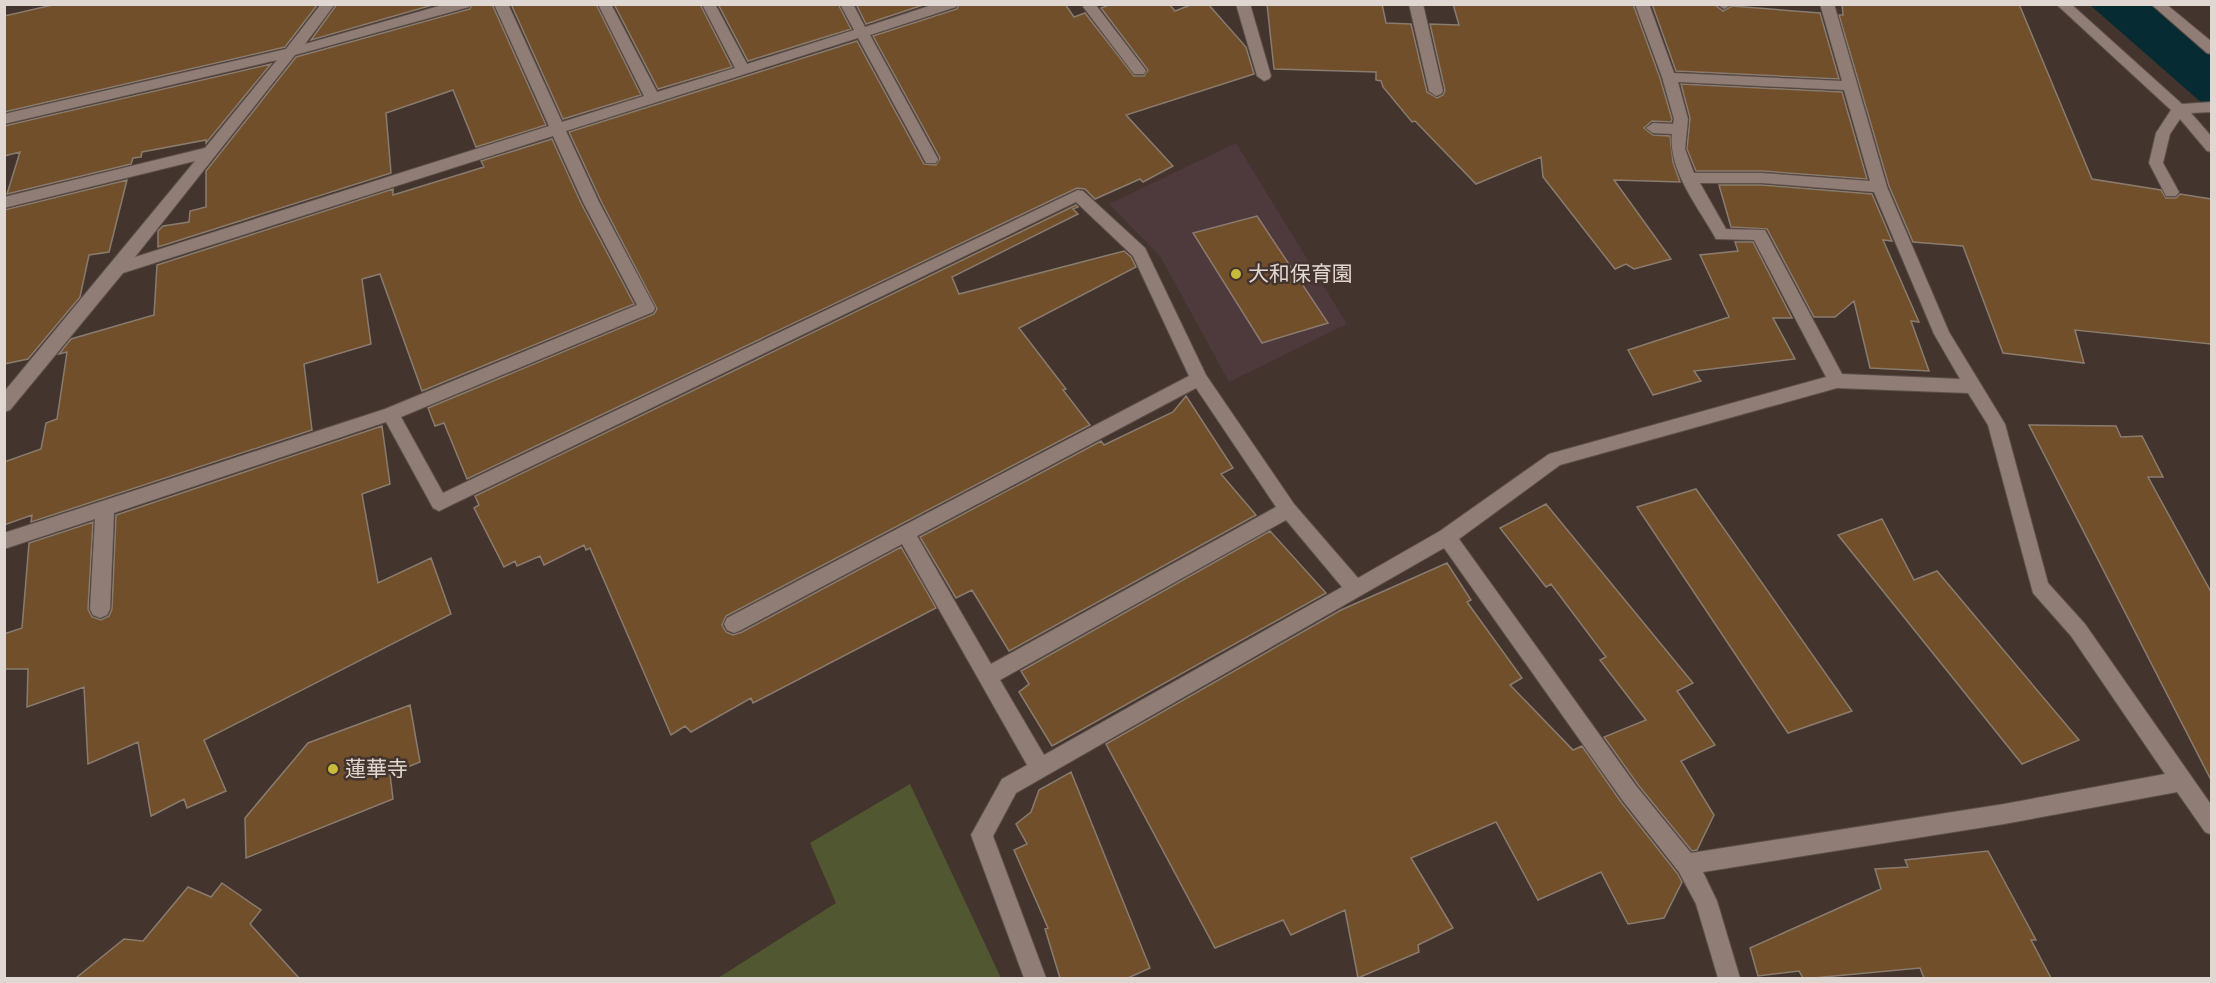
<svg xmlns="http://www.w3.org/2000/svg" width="2216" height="983" font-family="'Nunito Sans','Noto Sans JP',sans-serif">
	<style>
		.education { fill: #4e393d }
		.green { fill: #505731 }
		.water { fill: #062b32 }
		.building { fill: #724f2b; stroke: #897c6f; stroke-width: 1.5 }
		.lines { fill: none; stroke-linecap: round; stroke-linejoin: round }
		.minor-casing { stroke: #5d504a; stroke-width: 2 }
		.minor { fill: #8f7d76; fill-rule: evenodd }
		.poi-dot { fill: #c8bb3b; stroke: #43342d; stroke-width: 2 }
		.labels { text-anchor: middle; stroke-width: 5; stroke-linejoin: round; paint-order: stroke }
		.poi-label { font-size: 21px; fill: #e1d7d2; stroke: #43342d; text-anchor: start }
	</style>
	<rect width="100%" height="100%" fill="#43342d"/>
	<path class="education" d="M1236,143L1347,324L1229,382L1160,256L1109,204Z"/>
	<path class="green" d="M910,784L1001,978H718L836,903L810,843Z"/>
	<path class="water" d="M2090,5H2152L2211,55V111Z"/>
	<path class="building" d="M57,4H318L285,47L4,112V16Z
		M337,4H436L311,40Z
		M472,4H492L546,125L476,147L453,90L386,113L391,173L158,247V231L163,226L189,222L190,211L206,207V171L296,57L470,9Z
		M511,4H596L641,95L563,119Z
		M614,4H700L732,67L658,89Z
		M718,4H838L851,29L748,61Z
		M856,4H926L866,24Z
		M959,4H1065L1074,17L1085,13L1134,76H1144L1148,70L1101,8L1112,4H1169L1175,11L1193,4H1208L1246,47L1254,74L1126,115L1173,166L1143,182L1140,179L1095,199L1085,189L1077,188L467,479L444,423L435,426L428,408L654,314L657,309L601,201L569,132L857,41L924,164L936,165L940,158L873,36L957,9Z
		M1267,4H1382L1386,23L1411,24L1427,92L1437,98L1443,95L1445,90L1430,24L1459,25L1453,4H1633L1660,78L1672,119L1671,122L1652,121L1644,128L1653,135L1670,136L1673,162L1680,182L1614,180L1671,259L1634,269L1626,264L1615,269L1543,177L1541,157L1476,184L1415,121L1412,122L1383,87L1381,81L1376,80V72L1274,69Z
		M1652,4H1709L1715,5L1723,11L1732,6L1820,13L1839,79L1676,71Z
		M1842,4H2019L2092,179L2161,190L2166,198H2176L2180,194L2211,199V344L2075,330L2084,363L2003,353L1963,246L1913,242L1889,186L1839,15H1843Z
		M271,64L206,143V140L142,152L141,157L133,158L131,164L7,194L20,152L4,156V126Z
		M1681,84L1842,92L1867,179L1762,171H1696L1687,149L1690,118Z
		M552,139L581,203L634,304L422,391L380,274L362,279L371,344L304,364L312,430L31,522L32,515L4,525V462L41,449L46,423L57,419L67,352L59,354L71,339L154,315L157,265L393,189V195L484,167L481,161Z
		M127,180L109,252L89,255L80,297L28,359L4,364V210Z
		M1719,185H1762L1872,194L1892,241L1883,240L1919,322L1911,321L1929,371L1870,368L1854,301L1835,317H1814L1767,229L1731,227Z
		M1076,205L1078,207L1073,209L1078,214L952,277L959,294L1124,251L1131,257L1136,267L1019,328L1066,389L1063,390L1090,425L726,616L722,625L726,632L733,635L742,632L901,547L936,608L753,703L751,698L691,732L685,726L671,735L590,548L586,550L584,545L544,565L540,556L517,566L515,561L504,567L474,508L479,505L475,496Z
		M1257,216L1328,323L1262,343L1193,233Z
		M1735,242H1753L1792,318H1773L1795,359L1694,371L1701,381L1653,395L1628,350L1729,317L1700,255L1738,251Z
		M1186,396L1233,468L1221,474L1256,515L1009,651L972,590L956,598L920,537L1101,441L1104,445L1173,412Z
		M2029,425L2116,426L2121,437L2142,436L2163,477H2148L2211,592V780Z
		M382,426L390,484L362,494L378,583L431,558L451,614L204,740L226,791L187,808L184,799L151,816L138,742L88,764L84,687L27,707L28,669H4V634L22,628L29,543L93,522L88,609L92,617L101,620L109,616L112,609L116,515Z
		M1696,489L1852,711L1788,733L1637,507Z
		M1546,504L1693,683L1677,691L1715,745L1681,761L1714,815L1697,850L1692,851L1639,786L1604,737L1646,720L1600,660L1606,657L1551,584L1546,587L1500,528Z
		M1882,519L1914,580L1937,571L2079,740L2022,764L1838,535Z
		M1270,531L1326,593L1052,746L1019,692L1029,684L1021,671Z
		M1447,563L1471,600L1467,602L1522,678L1510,685L1573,750L1582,746L1621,802L1677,873L1682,882L1664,918L1628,924L1601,872L1538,900L1496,822L1411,858L1453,928L1418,945L1419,952L1358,978L1345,910L1291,935L1283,920L1215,948L1106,744L1341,610Z
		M410,705L420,762L390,774L393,799L246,858L245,818L308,743Z
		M1071,772L1150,968L1128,978H1060L1045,929L1048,928L1014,850L1027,844L1016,824L1031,812L1039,790Z
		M1988,851L2036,940H2031L2051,978H1924L1920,968L1813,978H1803L1799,971L1758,976L1750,948L1881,889L1875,869L1908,867L1905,860Z
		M222,883L261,910L250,924L299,978H76L124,939L143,941L188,887L211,897Z"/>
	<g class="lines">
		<g class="minor-casing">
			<path id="minor" d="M321,4H335L305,44L446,4H470L469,7L295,55L135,257L549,126L494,4H508L562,122L644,96L598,4H611L657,92L735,68L702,4H715L747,64L854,30L840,4H853L865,27L935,4H957L956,7L870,35L938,159L936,163H926L858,38L566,131L599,202L655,308L653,312L401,417L443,493L1078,190L1083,191L1145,248L1206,375L1294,504L1358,578L1440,531L1549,454L1826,377L1754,240L1716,239C1699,208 1668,171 1672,134L1653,133L1646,128L1653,123L1673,124L1674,119L1662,77L1635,4H1649L1674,73L1842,81L1820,4H1834L1887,187L1949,332L2005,424L2048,583L2085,624L2212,806V835L2205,832L2177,792L2004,824L1703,872L1717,901L1740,978H1718L1696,904L1679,872L1623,801L1444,548L1016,793L993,836L1046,978H1024L971,835L1002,779L1027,765L902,544L741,630L734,633L727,630L724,624L727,618L1189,376L1133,256L1076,202L439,511L433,508L386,422L114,513L110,609L107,615L100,618L93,615L90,609L95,519L4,549V533L385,409L637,305L583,202L553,136L123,273L10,410L4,412V392L195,161L4,208V197L205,148L277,60L4,124V114L286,49ZM1678,82L1844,90L1870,181L1762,173H1694L1685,149L1688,119ZM1700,183H1762L1874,192L1934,334L1960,379L1842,374L1765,230L1726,229ZM1196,388L1276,507L991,664L917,536ZM1837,388L1968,393L1988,425L2033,593L2071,636L2165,774L2004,804L1691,853L1637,787L1459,539L1560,465ZM1286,520L1342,587L1044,755L1000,680Z
				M1081,4H1095L1144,68L1146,71L1144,74H1134Z
				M1236,4H1250L1271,76L1269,79L1264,81L1257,76Z
				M1409,4H1423L1443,91L1441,94L1436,96L1429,91Z
				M1717,4H1731V5L1724,9Z
				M2056,4H2071L2182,104L2212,102V112L2191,113L2212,137V152L2207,151L2180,119L2170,134L2163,163L2179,192L2176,196H2166L2149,163L2156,133L2171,110Z
				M2151,4H2166L2212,42V54L2207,53Z"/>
		</g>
		<use href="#minor" class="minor"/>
	</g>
	<g class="poi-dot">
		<circle cx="1236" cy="274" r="6"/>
		<circle cx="333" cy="769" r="6"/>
	</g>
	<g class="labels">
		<g class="poi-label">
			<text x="1248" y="281">大和保育園</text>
			<text x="345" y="776">蓮華寺</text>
		</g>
	</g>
	<rect width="2216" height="983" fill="none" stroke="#e1d7d2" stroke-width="12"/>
</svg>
